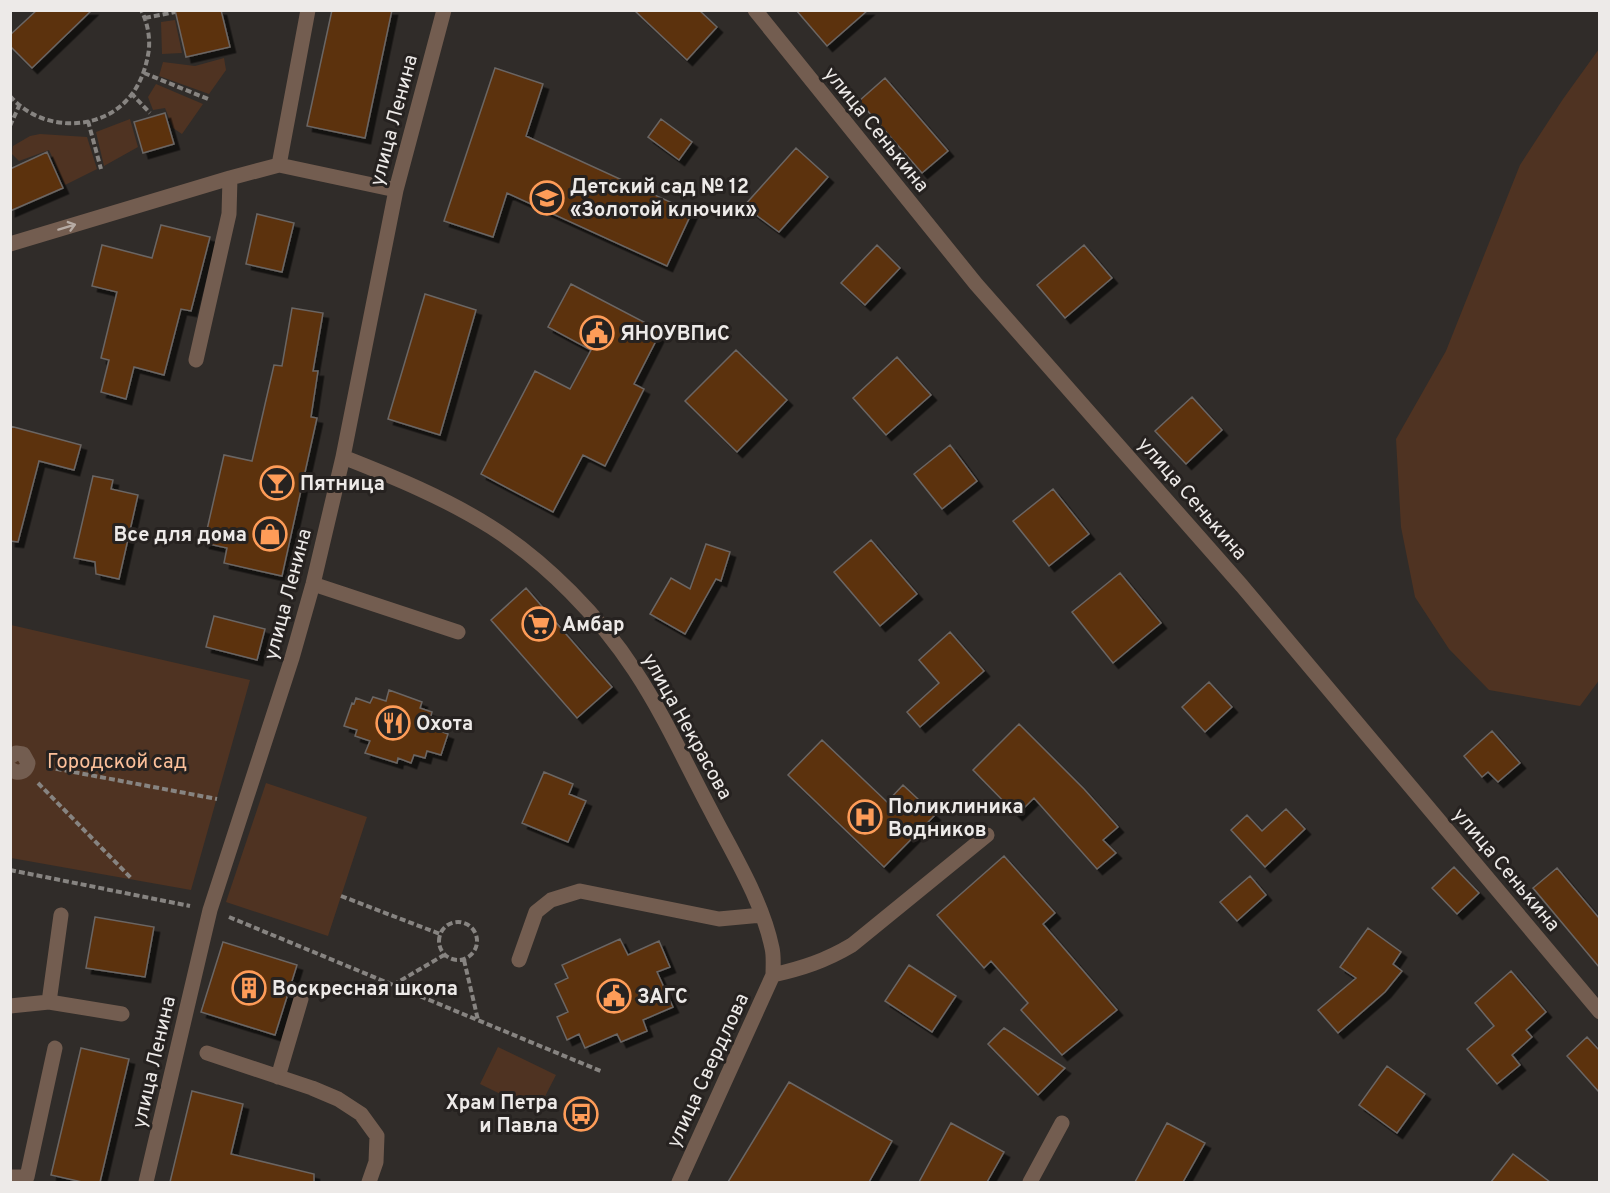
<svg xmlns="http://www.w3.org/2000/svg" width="1610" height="1193" font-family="Overpass,sans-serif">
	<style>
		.green { fill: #4f3322 }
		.building { fill: #5c300f; stroke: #6b6663; stroke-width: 1.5; filter: url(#shadow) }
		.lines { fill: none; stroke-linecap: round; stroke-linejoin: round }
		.path { stroke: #878481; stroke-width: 4; stroke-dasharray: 6 3; stroke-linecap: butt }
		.minor { stroke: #735d50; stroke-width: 15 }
		.oneway { stroke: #b6aba4 }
		.labels { text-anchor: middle; stroke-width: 6; stroke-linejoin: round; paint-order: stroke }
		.street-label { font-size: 20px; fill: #edeae8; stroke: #262220 }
		.poi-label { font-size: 20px; font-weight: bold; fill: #edeae8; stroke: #262220; text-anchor: start }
		.park-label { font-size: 20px; fill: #fcc09a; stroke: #262220 }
	</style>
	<defs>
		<filter id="shadow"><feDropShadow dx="5.5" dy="5.5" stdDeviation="0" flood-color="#0009"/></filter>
	</defs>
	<rect width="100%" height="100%" fill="#302c29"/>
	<path class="green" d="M175,20L182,53L162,54L161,22Z
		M1599,49L1600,679L1580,706L1489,690L1449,649L1415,597L1401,527L1396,439L1446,351L1520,165L1563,99Z
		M224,58L226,70L209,94L159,76L163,62L195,66Z
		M156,84L203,104L182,134L173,128L165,108L153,110L148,97Z
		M130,119L138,147L104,166L96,132Z
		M40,134L87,137L97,169L65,185L49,150L19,161L12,154L13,146L30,136Z
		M11,625L250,680L191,890L11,858Z
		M266,783L367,817L328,936L226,902Z
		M498,1047L556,1075L537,1112L480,1084Z"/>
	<path class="building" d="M37,10H92L32,68L10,46V35Z
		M175,10H221L230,47L186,57Z
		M332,10H392L365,138L307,126Z
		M634,10H699L717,27L687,60Z
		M796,10H868L827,46Z
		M495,68L543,84L526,136L692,212L667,266L507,193L493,237L444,221Z
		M885,78L948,151L922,173L859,101Z
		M165,113L174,144L143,153L134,122Z
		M661,119L692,142L679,160L648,137Z
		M796,148L828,177L779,232L744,206Z
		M47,152L63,188L10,211V169Z
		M257,214L294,223L282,272L246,264Z
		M161,225L210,237L191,311L181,309L164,375L134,367L126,399L101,392L109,360L101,358L117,292L92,286L102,245L152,258Z
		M877,245L900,268L865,305L841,283Z
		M1084,245L1112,278L1065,318L1037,285Z
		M571,284L661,331L634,384L644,389L605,466L583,455L553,512L481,474L535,371L570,389L591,350L548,327Z
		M425,294L476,310L440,435L388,419Z
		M292,308L323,313L313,371H318L311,417L317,418L282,576L224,563L227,548L204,543L224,455L252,461L274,365L282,366Z
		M736,350L787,400L737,452L685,401Z
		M897,357L931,395L886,435L853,398Z
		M1192,397L1222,430L1186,464L1155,431Z
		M10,426L81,445L74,470L39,461L18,542L10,541Z
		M950,445L977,481L942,509L914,474Z
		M93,476L113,480L111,489L138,495L119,579L96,574L95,562L74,558Z
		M1053,489L1089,534L1049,566L1013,521Z
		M871,540L917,594L880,626L834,572Z
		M706,544L730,552L721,581L716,579L685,634L650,614L671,578L690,589Z
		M1120,573L1161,623L1113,663L1072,612Z
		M526,588L612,687L577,718L491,620Z
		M214,616L265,629L257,660L206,647Z
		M950,632L984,671L920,727L907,712L939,683L919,660Z
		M1209,682L1232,707L1205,732L1182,707Z
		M389,690L422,702L420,708L432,712L430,719L439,722L437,730L448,734L441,755L427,751L425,758L414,755L411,763L398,758L397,763L365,753L370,741L355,736L357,730L344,726L352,703L354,704L356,698L370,703L373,697L386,701Z
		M1019,724L1084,789L1118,827L1103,840L1116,853L1097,869L1034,798L1017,815L973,770Z
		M1492,731L1520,763L1498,782L1488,772L1482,777L1464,756Z
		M822,740L887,802L903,785L935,815L884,867L788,775Z
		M544,772L573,784L569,794L586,801L568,842L522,823Z
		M1286,809L1305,829L1265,867L1231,830L1247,815L1262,831Z
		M1004,856L1055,913L1043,924L1117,1010L1062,1055L1021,1010L1028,1003L991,961L984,968L937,915Z
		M1454,867L1479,893L1457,914L1432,888Z
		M1557,868L1599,918V967L1533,888Z
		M1250,876L1266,895L1237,921L1220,902Z
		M95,917L154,927L145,977L86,968Z
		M1368,928L1401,952L1393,964L1402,971L1385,992L1338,1033L1318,1010L1356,978L1340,967Z
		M620,939L628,955L659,941L670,967L657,972L673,1007L643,1020L647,1031L621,1042L617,1034L585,1048L579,1034L567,1040L557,1017L568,1012L555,984L568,978L562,965Z
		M223,942L297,965L275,1035L201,1012Z
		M909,965L956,996L932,1032L885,1001Z
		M1511,971L1546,1012L1526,1030L1532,1037L1512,1055L1520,1065L1497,1084L1467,1049L1494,1026L1475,1003Z
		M1004,1028L1065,1068L1038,1095L988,1044Z
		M1587,1037L1599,1050V1092L1567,1056Z
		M81,1048L129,1059L100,1182H82L51,1175Z
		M1387,1066L1425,1094L1397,1133L1359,1105Z
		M789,1082L892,1141L869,1182H728Z
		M192,1091L243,1104L231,1154L314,1174V1182H170Z
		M951,1123L1004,1152L987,1182H919Z
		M1167,1123L1205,1143L1183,1182H1135Z
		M1513,1154L1550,1182H1491Z"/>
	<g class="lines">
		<path class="path" d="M145,18L175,12
			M144,73L208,99
			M131,93L150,113
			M10,96C39,130 95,133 126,101C138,89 145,72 148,55C151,41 148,23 141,10
			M88,121L101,169
			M10,126L19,106
			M47,767L217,799
			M38,783L132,879
			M10,870L190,906
			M341,896L440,934
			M229,917L603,1072
			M439 941a19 19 0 1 1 38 0a19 19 0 1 1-38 0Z
			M464,960L478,1020
			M393,985L444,955"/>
		<path class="minor" d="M755,10L976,284L1242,586L1600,1012
			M279,165L308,10
			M10,244L230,178L279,165L396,190
			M196,360L229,214L230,178
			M343,457C394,477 445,498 491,527C546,562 600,617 635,671C664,715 686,764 711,811C733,854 762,900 772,948C774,956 773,966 773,975L679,1182
			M313,584L458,632
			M10,757L16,753L23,754L28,763C27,769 23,773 16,772L10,769
			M519,960L536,912L551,900L580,891L719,919L762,915
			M773,975C803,968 825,961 852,945L987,835
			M49,1002L122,1014
			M10,1006L49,1002L61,915
			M207,1053L312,1088L338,1099L361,1114L377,1136L376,1162L369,1182
			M278,1077L301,999
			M10,1177H27L55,1048
			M146,1182L210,910L292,658L313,584L343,457L396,190L444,10
			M1030,1182L1062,1123"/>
	</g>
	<defs><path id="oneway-shaft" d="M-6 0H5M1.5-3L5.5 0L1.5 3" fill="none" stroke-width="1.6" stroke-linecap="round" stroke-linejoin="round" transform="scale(1.5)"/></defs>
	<use class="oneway" href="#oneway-shaft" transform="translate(67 227) rotate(-17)"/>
	<defs>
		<g id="school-ring" transform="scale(1.725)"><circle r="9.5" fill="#262220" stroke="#fe9c58" stroke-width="1.5"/><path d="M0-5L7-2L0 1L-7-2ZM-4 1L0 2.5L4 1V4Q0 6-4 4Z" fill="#fe9c58"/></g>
		<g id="civic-ring" transform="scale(1.725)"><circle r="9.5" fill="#262220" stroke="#fe9c58" stroke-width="1.5"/><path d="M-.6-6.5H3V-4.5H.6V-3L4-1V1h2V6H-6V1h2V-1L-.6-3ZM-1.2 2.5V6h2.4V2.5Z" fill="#fe9c58"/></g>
		<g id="bar-ring" transform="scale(1.725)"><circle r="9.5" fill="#262220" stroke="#fe9c58" stroke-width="1.5"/><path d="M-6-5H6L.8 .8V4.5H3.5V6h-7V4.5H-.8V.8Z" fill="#fe9c58"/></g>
		<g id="shop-ring" transform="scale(1.725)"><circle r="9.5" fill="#262220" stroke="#fe9c58" stroke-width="1.5"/><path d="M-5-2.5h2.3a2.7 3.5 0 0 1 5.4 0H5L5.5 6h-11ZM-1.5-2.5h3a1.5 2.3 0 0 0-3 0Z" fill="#fe9c58"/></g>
		<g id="supermarket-ring" transform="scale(1.725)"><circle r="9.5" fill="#262220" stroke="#fe9c58" stroke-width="1.5"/><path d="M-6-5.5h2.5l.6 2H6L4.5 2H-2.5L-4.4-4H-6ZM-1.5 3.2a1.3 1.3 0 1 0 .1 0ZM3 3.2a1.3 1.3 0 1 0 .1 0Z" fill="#fe9c58"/></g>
		<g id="restaurant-ring" transform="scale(1.725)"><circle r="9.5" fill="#262220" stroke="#fe9c58" stroke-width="1.5"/><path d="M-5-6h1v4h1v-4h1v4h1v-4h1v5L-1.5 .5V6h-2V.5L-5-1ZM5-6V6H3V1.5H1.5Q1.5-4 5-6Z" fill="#fe9c58"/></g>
		<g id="hospital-ring" transform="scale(1.725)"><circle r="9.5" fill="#262220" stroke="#fe9c58" stroke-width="1.5"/><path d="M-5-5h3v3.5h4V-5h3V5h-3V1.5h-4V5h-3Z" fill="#fe9c58"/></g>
		<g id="building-ring" transform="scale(1.725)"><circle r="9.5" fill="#262220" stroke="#fe9c58" stroke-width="1.5"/><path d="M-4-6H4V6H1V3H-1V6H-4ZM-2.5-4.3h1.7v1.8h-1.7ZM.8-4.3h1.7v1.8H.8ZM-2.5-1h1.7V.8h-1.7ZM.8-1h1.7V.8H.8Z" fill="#fe9c58"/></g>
		<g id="bus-ring" transform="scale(1.725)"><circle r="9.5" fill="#262220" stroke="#fe9c58" stroke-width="1.5"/><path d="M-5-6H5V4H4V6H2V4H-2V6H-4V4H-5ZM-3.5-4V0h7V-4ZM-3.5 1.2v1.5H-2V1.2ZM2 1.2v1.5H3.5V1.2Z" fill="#fe9c58"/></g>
	</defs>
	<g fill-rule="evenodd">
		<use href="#school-ring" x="547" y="198"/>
		<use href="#civic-ring" x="597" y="333"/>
		<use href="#bar-ring" x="277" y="483"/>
		<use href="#shop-ring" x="270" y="534"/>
		<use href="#supermarket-ring" x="539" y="624"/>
		<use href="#restaurant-ring" x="393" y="723"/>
		<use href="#hospital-ring" x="865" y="817"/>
		<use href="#building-ring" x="249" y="988"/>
		<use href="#civic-ring" x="614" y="996"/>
		<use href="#bus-ring" x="581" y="1114"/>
	</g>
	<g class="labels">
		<g class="street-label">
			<text transform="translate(393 120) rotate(-75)" y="7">улица Ленина</text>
			<text transform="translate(877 129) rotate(51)" y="7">улица Сенькина</text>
			<text transform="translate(1193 498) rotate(49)" y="7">улица Сенькина</text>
			<text transform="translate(287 594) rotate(-75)" y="7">улица Ленина</text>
			<text transform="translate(688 726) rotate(61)" y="7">улица Некрасова</text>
			<text transform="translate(1507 869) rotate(50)" y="7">улица Сенькина</text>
			<text transform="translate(153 1062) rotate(-77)" y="7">улица Ленина</text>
			<text transform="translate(707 1070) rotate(-65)" y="7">улица Свердлова</text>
		</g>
		<g class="poi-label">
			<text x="570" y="193">Детский сад № 12<tspan x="570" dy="23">«Золотой ключик»</tspan></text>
			<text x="620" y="340">ЯНОУВПиС</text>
			<text x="300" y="490">Пятница</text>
			<text x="247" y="541" text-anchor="end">Все для дома</text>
			<text x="562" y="631">Амбар</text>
			<text x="416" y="730">Охота</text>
			<text x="888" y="813">Поликлиника<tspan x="888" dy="23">Водников</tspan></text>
			<text x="272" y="995">Воскресная школа</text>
			<text x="637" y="1003">ЗАГС</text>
			<text x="558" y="1109" text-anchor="end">Храм Петра<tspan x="558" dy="23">и Павла</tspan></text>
		</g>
		<g class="park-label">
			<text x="117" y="768">Городской сад</text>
		</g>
	</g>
	<rect width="1610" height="1193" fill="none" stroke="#edeae8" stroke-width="24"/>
</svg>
